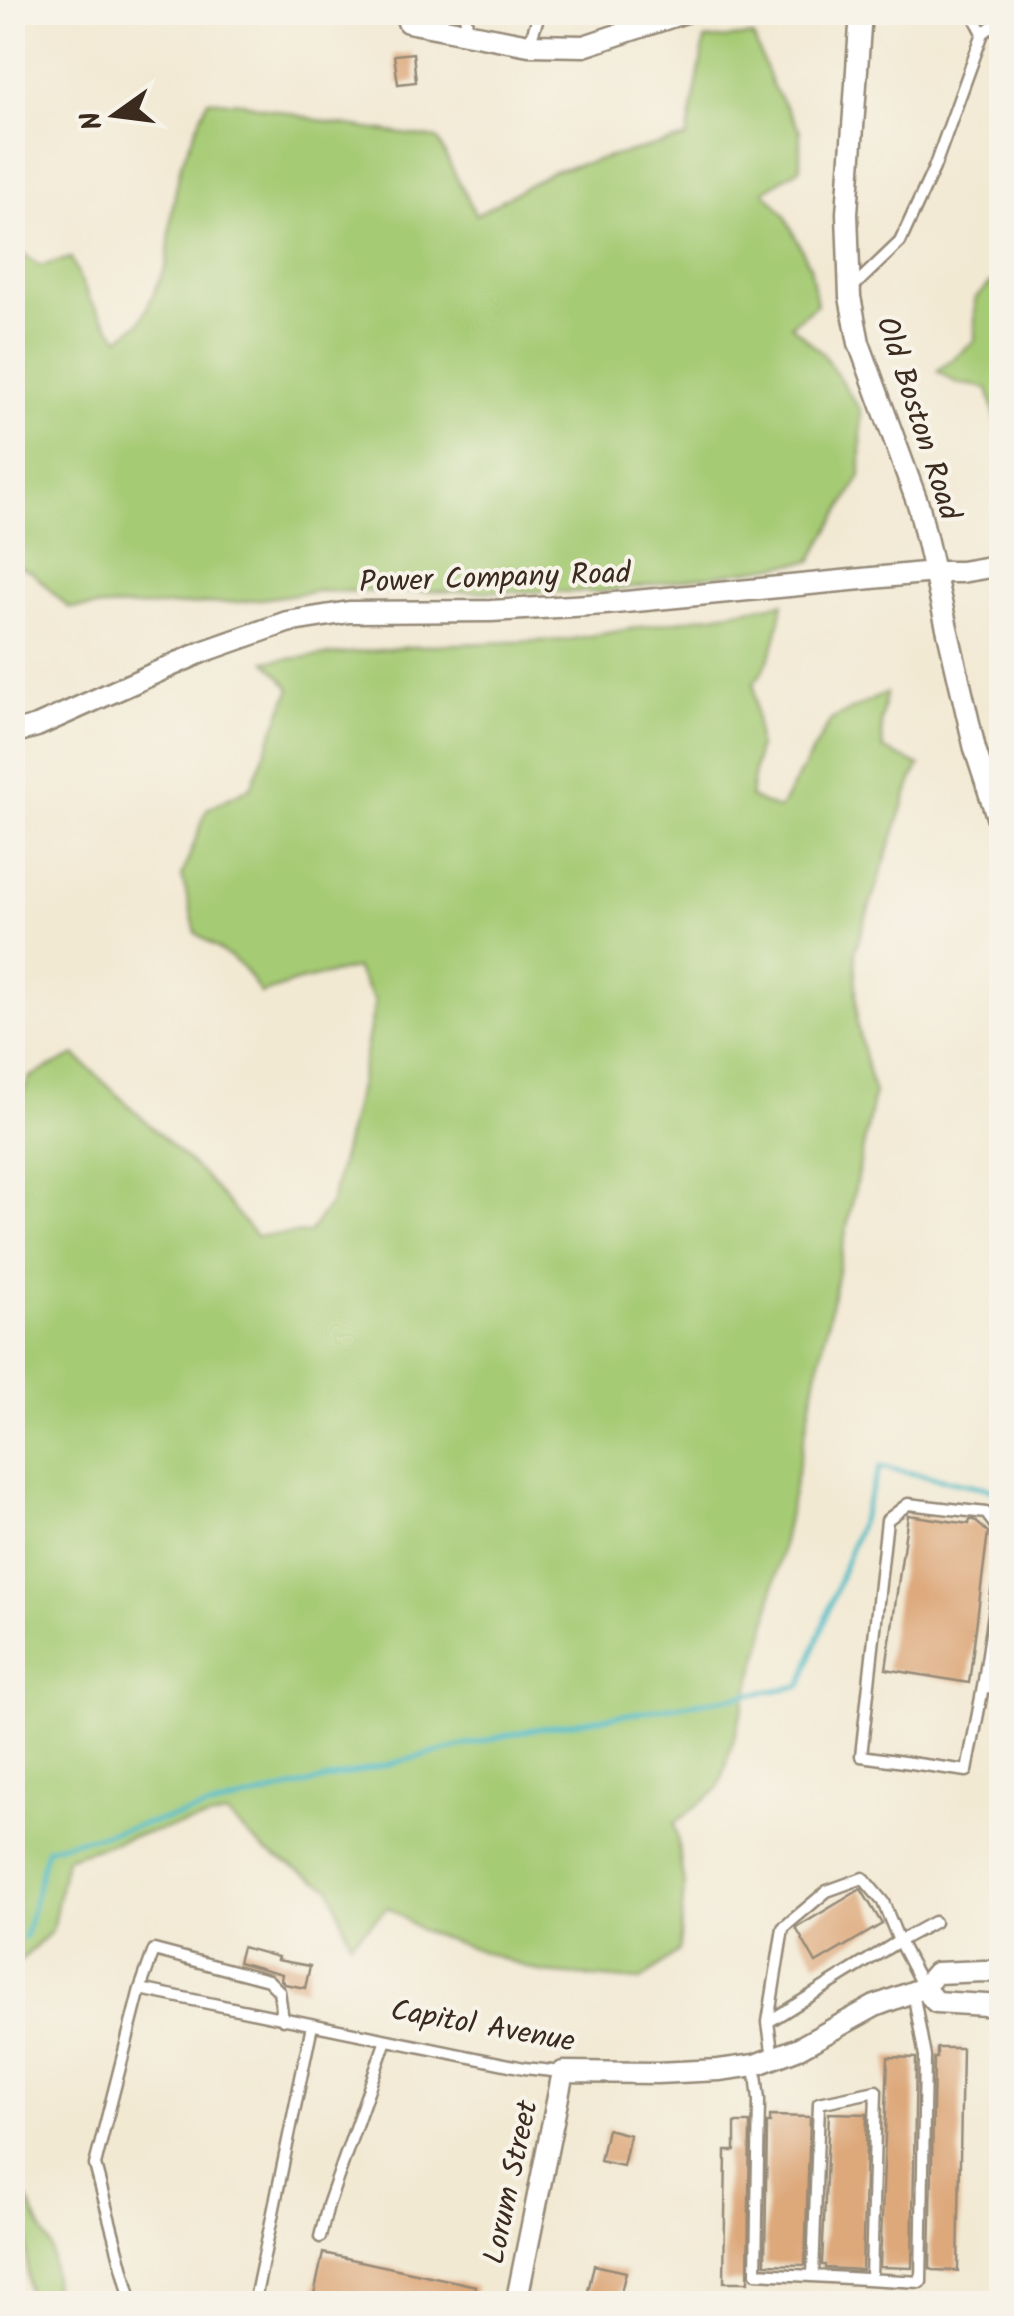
<svg xmlns="http://www.w3.org/2000/svg" width="1014" height="2316" font-family="Kalam,sans-serif">
	<style>
		.green { fill: #a6cb75; stroke: #707a4a; stroke-width: 2.5 }
		.lines { fill: none; stroke-linecap: round; stroke-linejoin: round }
		.stream { stroke: #4bb9c4; stroke-width: 5 }
		.building { fill: #dda87a }
		.service-casing { stroke: #968a78; stroke-width: 15 }
		.minor-casing { stroke: #968a78; stroke-width: 25 }
		.service { stroke: #fff; stroke-width: 10 }
		.minor { stroke: #fff; stroke-width: 20 }
		.labels { text-anchor: middle; stroke-width: 8; stroke-linejoin: round; paint-order: stroke }
		.street-label { font-size: 30px; fill: #3b2a1e; stroke: #f7f3e8 }
	</style>
	<rect width="100%" height="100%" fill="#f7f3e8"/>
	<filter id="ink" filterUnits="userSpaceOnUse"><feTurbulence type="fractalNoise" baseFrequency=".01" numOctaves="2"/><feDisplacementMap in="SourceGraphic" scale="20" xChannelSelector="R" yChannelSelector="G"/><feConvolveMatrix kernelMatrix="1 2 1 2 8 2 1 2 1" color-interpolation-filters="sRGB"/></filter>
	<filter id="wash" filterUnits="userSpaceOnUse"><feTurbulence type="fractalNoise" baseFrequency=".0048" numOctaves="4" result="noise"/><feDisplacementMap in="SourceGraphic" scale="40" xChannelSelector="R" yChannelSelector="G"/><feGaussianBlur stdDeviation="2.25" result="paint"/><feColorMatrix in="noise" values="0 0 0 0 0 0 0 0 0 0 0 0 0 0 0 0 0 1.4 0 .05"/><feComposite in="paint" operator="in"/></filter>
	<g filter="url(#wash)">
		<rect width="100%" height="100%" fill="#f2e9d3"/>
		<path class="green" d="M753,36L772,85L800,130V168L764,191L784,214L810,266L817,304L791,325L823,354L861,411V476L811,561L600,592L318,591L240,602L164,606L69,608L32,572L13,564V248L40,266L71,258L89,299L119,338L140,323L167,265L172,210L181,164L208,100L240,102L335,124L437,139L476,215L553,171L687,138L705,40Z
			M992,282H1001V439L988,388L957,383L937,371L975,341V299Z
			M783,603C778,632 773,661 754,683L758,745L750,797L779,810L831,720L886,693L881,722L883,749L920,766L913,777L855,950L857,1025L874,1094L762,1645L719,1788L675,1823L684,1886L679,1951L640,1981L543,1973L420,1930L388,1907L350,1942L331,1888L264,1850L227,1815L134,1836L66,1858L52,1931L13,1968L12,1115L30,1077L75,1055L205,1177L256,1236L309,1233L331,1202L359,1086L375,1002L355,968L296,982L261,994L242,966L196,933L182,876L207,809L251,787L291,688L266,661L432,645L566,640Z
			M25,2195L51,2248L55,2303H28Z"/>
		<g class="lines">
			<path class="stream" d="M25,1938L47,1848L529,1730L801,1686L880,1467L1002,1491"/>
		</g>
		<g id="blocks">
			<path class="building" d="M413,53L416,82L398,84L394,55Z
				M908,1515L969,1524L970,1520H974L988,1532L969,1683L886,1669Z
				M861,1889L882,1924L816,1963L796,1928Z
				M242,1947L278,1957L277,1960L310,1966L305,1988L285,1984L281,1980L282,1974L238,1962Z
				M937,2048H962L958,2271L933,2270L930,2268L934,2058H937Z
				M888,2057L916,2058L912,2268L880,2267Z
				M829,2113L867,2114L862,2270L825,2268V2265H822Z
				M770,2116L810,2117L805,2265L765,2264L767,2123H770Z
				M735,2123H750L748,2282H724L726,2151H735Z
				M607,2129L630,2135L623,2166L600,2161Z
				M323,2253L476,2286L472,2304H312Z
				M594,2265L626,2272L618,2304H585Z"/>
		</g>
	</g>
	<g filter="url(#ink)">
		<use href="#blocks" fill-opacity="0" stroke="#968a78" stroke-width="2.5"/>
		<g class="lines">
			<g class="service-casing">
				<path id="service" d="M464,12L469,33
					M972,12L983,33
					M529,44L540,12
					M851,289L900,242L934,168L983,33L1002,19
					M1002,1560L983,1687L1002,1688
					M983,1687L967,1771L861,1756L887,1520L908,1504L986,1513L1002,1534
					M140,1989L524,2068L562,2072
					M768,2022L783,1928L827,1891L863,1878L883,1902L899,1941L934,1922
					M773,2058L768,2022L899,1941L923,1987
					M755,2065L759,2100L756,2273L921,2282L925,2057L913,1992
					M320,2237L328,2205L386,2040
					M813,2276L819,2103L876,2091L871,2279
					M132,2304L95,2165L140,1989L154,1950L268,1980L279,1991L283,2020
					M254,2304L312,2025"/>
			</g>
			<g class="minor-casing">
				<path id="minor" d="M406,12L408,22L529,45L584,46L686,12
					M861,12L847,213L850,297L859,343L919,507L975,749L1002,832
					M12,733L37,726L202,652L287,622L349,612L491,611L605,604L934,572H961L1002,565
					M923,1988L936,2002L1002,2006
					M516,2304L563,2072L657,2073L719,2070L755,2065L799,2048L875,2006L923,1988L936,1973L984,1971L1002,1972"/>
			</g>
			<use href="#service" class="service"/>
			<use href="#minor" class="minor"/>
		</g>
	</g>
	<g class="labels">
		<g class="street-label">
			<text transform="translate(919 418) rotate(72)" y="10">Old Boston Road</text>
			<text transform="translate(495 577) rotate(-2)" y="10">Power Company Road</text>
			<text transform="translate(483 2025) rotate(10)" y="10">Capitol Avenue</text>
			<text transform="translate(510 2182) rotate(-78)" y="10">Lorum Street</text>
		</g>
	</g>
	<rect width="1014" height="2316" fill="none" stroke="#f7f3e8" stroke-width="50"/>
	<g transform="translate(115 115) rotate(256)" stroke="#f7f3e8" stroke-width="8" paint-order="stroke">
	<path d="M0-8L18 38L0 25L-18 38Z" fill="#3b2a1e"/>
	<text y="-15" font-size="28" font-weight="bold" text-anchor="middle" fill="#3b2a1e">N</text>
	</g>
</svg>
